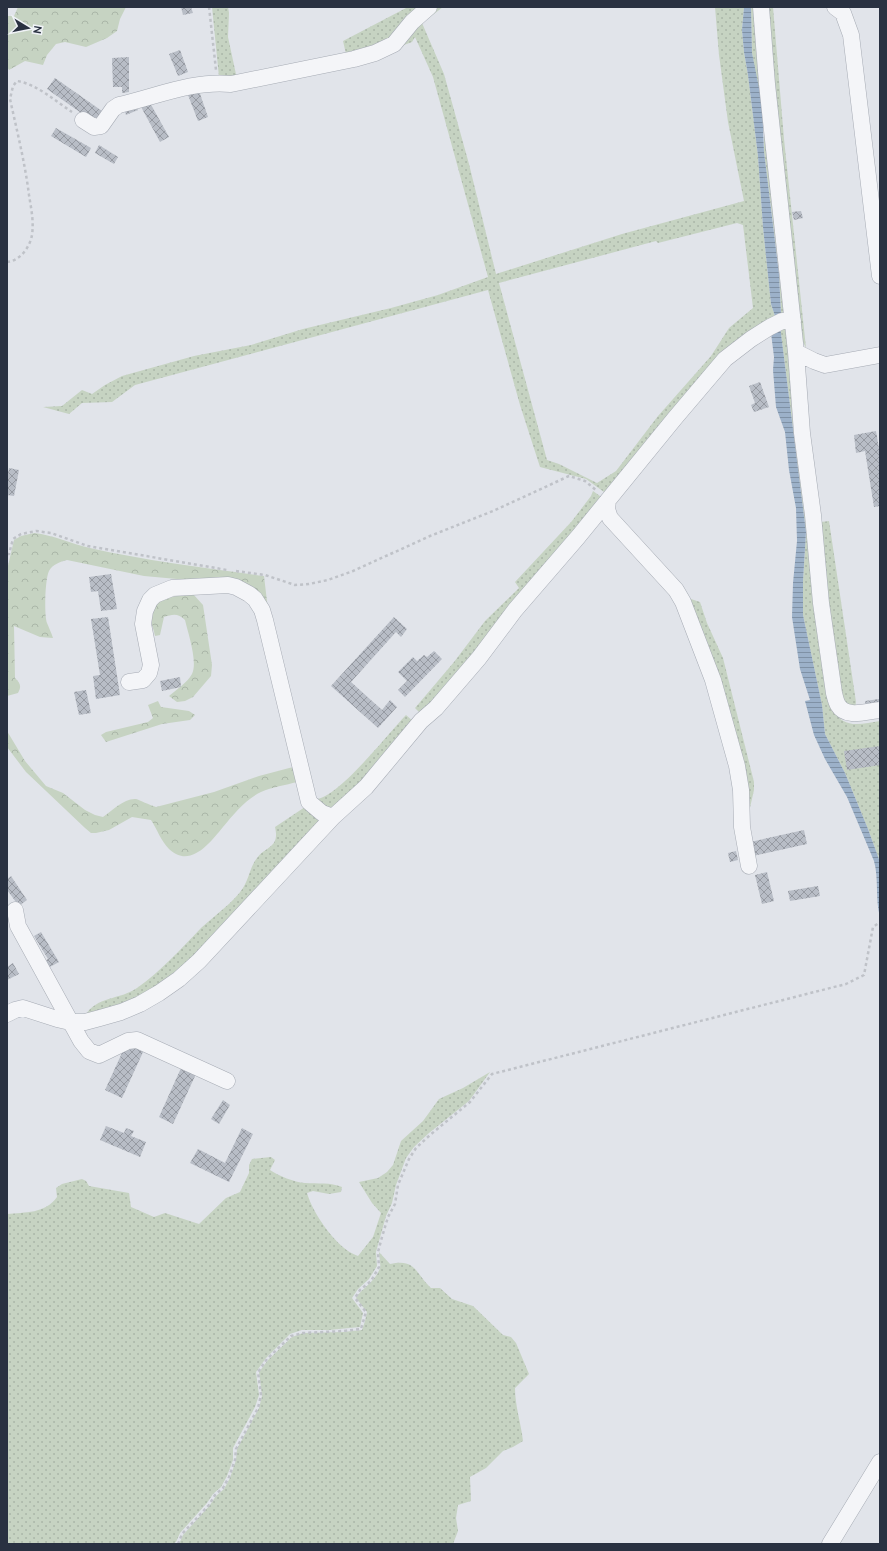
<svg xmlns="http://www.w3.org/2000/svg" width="887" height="1551" font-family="Ubuntu,sans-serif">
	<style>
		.grass { fill: url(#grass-dots); fill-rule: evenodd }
		.forest { fill: url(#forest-crowns) }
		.water { fill: url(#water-rules) }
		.building { fill: url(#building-cross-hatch) }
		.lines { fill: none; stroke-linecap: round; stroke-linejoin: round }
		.minor-casing { stroke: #a6abb4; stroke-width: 17 }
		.path { stroke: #bfc2c8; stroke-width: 2.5; stroke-dasharray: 3 3; stroke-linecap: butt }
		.minor { stroke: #f4f5f8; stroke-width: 16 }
	</style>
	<defs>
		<pattern id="grass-dots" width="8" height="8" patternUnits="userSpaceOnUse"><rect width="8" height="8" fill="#c6d3c2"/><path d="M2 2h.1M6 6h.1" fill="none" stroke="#aab6a8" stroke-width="1.8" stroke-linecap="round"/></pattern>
		<pattern id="forest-crowns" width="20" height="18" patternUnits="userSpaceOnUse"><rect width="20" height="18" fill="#c6d3c2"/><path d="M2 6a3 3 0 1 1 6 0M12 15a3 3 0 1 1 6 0" fill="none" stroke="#aab6a8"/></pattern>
		<pattern id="water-rules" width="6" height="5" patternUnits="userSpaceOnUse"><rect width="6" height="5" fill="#9cb1c9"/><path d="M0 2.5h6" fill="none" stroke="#7f91a5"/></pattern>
		<pattern id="building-cross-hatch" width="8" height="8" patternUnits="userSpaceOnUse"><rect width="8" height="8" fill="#b8bdc6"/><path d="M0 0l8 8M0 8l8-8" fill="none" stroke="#969aa2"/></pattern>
	</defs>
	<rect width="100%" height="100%" fill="#e1e4ea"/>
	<path class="grass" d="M212,7H228L229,13L228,37L237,79L219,77Z
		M408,7H422L402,29L382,43L346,54L343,41Z
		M434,7H443L422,23L444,74L469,164L496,274L622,234L744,201L728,122L719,55L715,7H744L742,30L744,52L748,75L758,156L763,227L771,304L775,316L609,490L604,492L586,479L540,467L520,405L488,290L135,385L112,402L82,403L69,414L43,407L62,406L82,390L92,394L105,385L122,376L194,356L251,345L303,329L391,308L438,295L488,277L433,77L415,37L412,42L380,54ZM737,223L743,225L753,308L729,328L711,356L658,416L616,471L597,483L559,464L547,460L499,283L656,241L658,243Z
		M751,7H756L786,309L781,314L779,273L764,152V130L752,53Z
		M765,7H773L784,139L806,348L802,340Z
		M780,326L787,328L833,708C842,730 861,724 880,721V862L868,829L845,773L825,734L822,705L803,615V581L806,532Z
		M593,491L600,496L602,500L422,715L415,708L454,662L485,621L519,588L515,582L572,521L591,496Z
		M829,521L856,702L855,708H846L838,697L821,522Z
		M685,597L700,602L707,623L723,658L754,782V790L749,812L744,815Z
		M406,715L414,722L354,790L331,808H323L318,799C342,793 387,735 406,715Z
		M305,807L319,818V822L185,968L148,994L85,1016C96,996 120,1000 137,988C161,971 181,949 201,928C214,916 234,902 243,888C249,879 250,867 257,858C266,846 280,848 275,827Z
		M490,1072L469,1101L429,1133L414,1147L406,1158L396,1185L392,1203L386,1216L376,1252L377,1266L369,1279L358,1289L352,1298L363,1313L360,1327L329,1330H302L290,1334L266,1358L256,1372L259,1395L255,1407L233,1448V1460L227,1476L221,1487L213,1494L207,1503L180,1533L176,1542L173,1544H7V1214C25,1212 45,1214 57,1197L56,1188L62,1184L82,1179L86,1181L89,1186L129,1193L131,1207L154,1217L165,1213L199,1224L226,1198L240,1192L249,1173V1165L252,1159L271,1157L275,1160L270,1170C279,1176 294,1182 305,1183C318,1184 330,1182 342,1187L341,1192L329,1194L313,1191L307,1193C313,1214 337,1249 358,1256L373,1237L381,1213L372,1203L359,1182L378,1178L387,1172L393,1165L401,1141L423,1121L439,1099L463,1088Z
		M379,1252L390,1264C416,1258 415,1273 431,1288H440L452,1299L473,1306L503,1335L511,1337L516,1343L529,1374L515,1388C515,1406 521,1423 523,1441L513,1447L503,1451L486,1468L470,1477L471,1501L458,1505L456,1518L458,1531L453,1544H179L183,1535L210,1505L216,1496L224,1489L230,1478L236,1460L237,1449L259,1408L262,1396L259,1372L268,1360L292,1337L303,1333L343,1332L362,1330L365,1321L367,1312L356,1298C363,1287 376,1281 380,1268C381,1264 379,1257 379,1252Z"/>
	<path class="forest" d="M18,7H126L120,19L117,31L107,38L86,47L65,42L56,44L47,55L43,65L25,61L9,70L7,67V16H14Z
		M34,533C54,535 71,544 90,548C147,561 206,568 264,576L269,618L221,583L144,576L67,560C60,562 53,564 49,571C45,579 44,615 47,623C49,628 51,632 53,638L40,637L14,626L15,678C20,683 22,686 18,693L7,696V570L14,540L21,536Z
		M193,594L203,605L212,665L211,676L193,697L185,701L177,702L169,696C177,689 187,683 192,674C198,662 188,633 185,620C178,613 173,614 164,617L160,635L155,636C154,630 151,624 151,618C150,596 179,596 193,594Z
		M158,701L161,707L189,711L195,715L190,720L162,724L106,742L101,735L106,732L148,722L153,718L148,705Z
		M7,731L25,761L46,786L63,793L85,810L95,815L103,817C112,811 124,798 136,799C140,800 149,805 156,807L214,792L259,776L293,767L297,782C286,785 272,787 261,792C246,799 233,815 223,827C210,843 190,869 169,849C161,841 157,829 151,820L132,817L109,830L96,833H91L85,828L26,772L7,747Z"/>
	<path class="water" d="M744,7H751L752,53L762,103L764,152L779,274L781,314L775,316L771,304L763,227L758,156L748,75L744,52L742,30Z
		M780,326L806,532L803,581V615L822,705L825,734L845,773L868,829L880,862V917C875,899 879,879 874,861L847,797L825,759L814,735L805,701L810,700L800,669L792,617L793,583L797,541L796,508L789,470L785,432L776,407L773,370L774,357L771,333Z"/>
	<path class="building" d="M181,7H191L193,13L183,15Z
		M180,50L188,72L178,76L169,54Z
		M129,57V92L122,93V87H113L112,58Z
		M55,78L102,111L94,122L47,89Z
		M199,91L208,117L198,121L188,95Z
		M149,101L169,137L160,142L140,105Z
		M135,104L138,110L126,115L124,108Z
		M56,128L91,148L86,157L51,136Z
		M99,145L118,157L114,164L95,153Z
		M801,211L803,218L794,220L792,212Z
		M760,382L769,407L754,412L751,405L755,403L749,386Z
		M876,431L880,454V506L874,507L865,451L856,453L854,435Z
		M9,468L19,470L14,496L7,495V479Z
		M111,574L117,609L101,611L98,591L91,592L89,577Z
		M108,617L120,695L96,699L93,676L100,675L91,619Z
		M394,617L407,629L401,637L396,632L351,682L382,710L390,700L397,707L378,728L331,686Z
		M434,651L442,659L405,697L398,690L407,681L398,672L413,657L417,661L424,655L427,657Z
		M180,677L181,687L162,691L160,681Z
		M86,690L91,713L79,715L74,692Z
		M879,699V705L866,707L865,701Z
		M880,746V765L847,770L844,751Z
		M804,830L807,844L753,856L750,842Z
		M736,851L738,860L730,862L728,853Z
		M767,872L774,901L762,904L755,875Z
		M11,876L27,900L19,906L7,890V879Z
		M818,886L820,896L790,901L788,891Z
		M41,932L59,962L48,968L44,962L48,959L34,936Z
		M13,963L19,974L7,980V967Z
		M127,1042L144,1050L122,1098L105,1090Z
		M181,1068L196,1074L173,1124L159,1117Z
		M223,1100L230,1105L219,1124L211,1119Z
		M106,1126L124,1133L126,1128L134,1131L131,1136L146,1142L140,1157L100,1140Z
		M242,1128L253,1134L229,1182L190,1163L198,1149L225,1163Z"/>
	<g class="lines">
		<g class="minor-casing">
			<path id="minor" d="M761,7L767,84L796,352L802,433L813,515L821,603L834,693C835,697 836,702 838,705C846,719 867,711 880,710
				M835,7L843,13L851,35L880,276
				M83,120L94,127L101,126L113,109L119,105C155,97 193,80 231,84L354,59L375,53L394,44L412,22L429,7
				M796,352L814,361L825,365L880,355
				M608,500L607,509L610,518L676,590L683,602L713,680L737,766L741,790L742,827L749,866
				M129,682L143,680L149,673L151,665L143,624L145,611L150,600L155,595L172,588L228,585L236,587L249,594L255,599L262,610L265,620L309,802L322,813L333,817
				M15,910L18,926L81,1041L89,1051L99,1055L128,1041L137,1040L227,1081
				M7,1014L15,1010L23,1008L57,1019L70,1022H85L100,1018L121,1012L140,1004L159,993L179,979L199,961L333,817L366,787L421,721L436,708L479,658L515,610L578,537L675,418L725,359L751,339L770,327L782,321H793
				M830,1544L880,1462"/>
		</g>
		<path class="path" d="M209,7L216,70
			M7,262C20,261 30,247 32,235C34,221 31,208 29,195C25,163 17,131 10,99L13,86L17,81C37,84 55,101 72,112
			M7,554H9L13,539L21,534L36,531L51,533L88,546L227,570
			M236,571L265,575L295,585L309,584L328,580L353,571L430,536L493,511L569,476L585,481L597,491
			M178,1544L182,1534L209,1505L215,1495L223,1488L229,1477L235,1460L236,1449L258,1408L261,1395L258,1372L267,1359L291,1336L303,1333L343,1331L361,1329L366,1312L355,1298L360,1290L371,1281L379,1267L378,1252L382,1237L388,1217L395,1204L398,1185L409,1159L416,1148L430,1135L470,1102L492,1074L846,984L864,975L873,927L880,922"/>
		<use href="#minor" class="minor"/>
	</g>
	<rect width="887" height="1551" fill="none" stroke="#293141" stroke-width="16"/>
	<g transform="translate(28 28) rotate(100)" stroke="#f0f3f7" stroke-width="3" paint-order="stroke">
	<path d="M0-3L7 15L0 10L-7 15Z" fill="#293141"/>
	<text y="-6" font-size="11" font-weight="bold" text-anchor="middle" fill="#293141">N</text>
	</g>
</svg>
